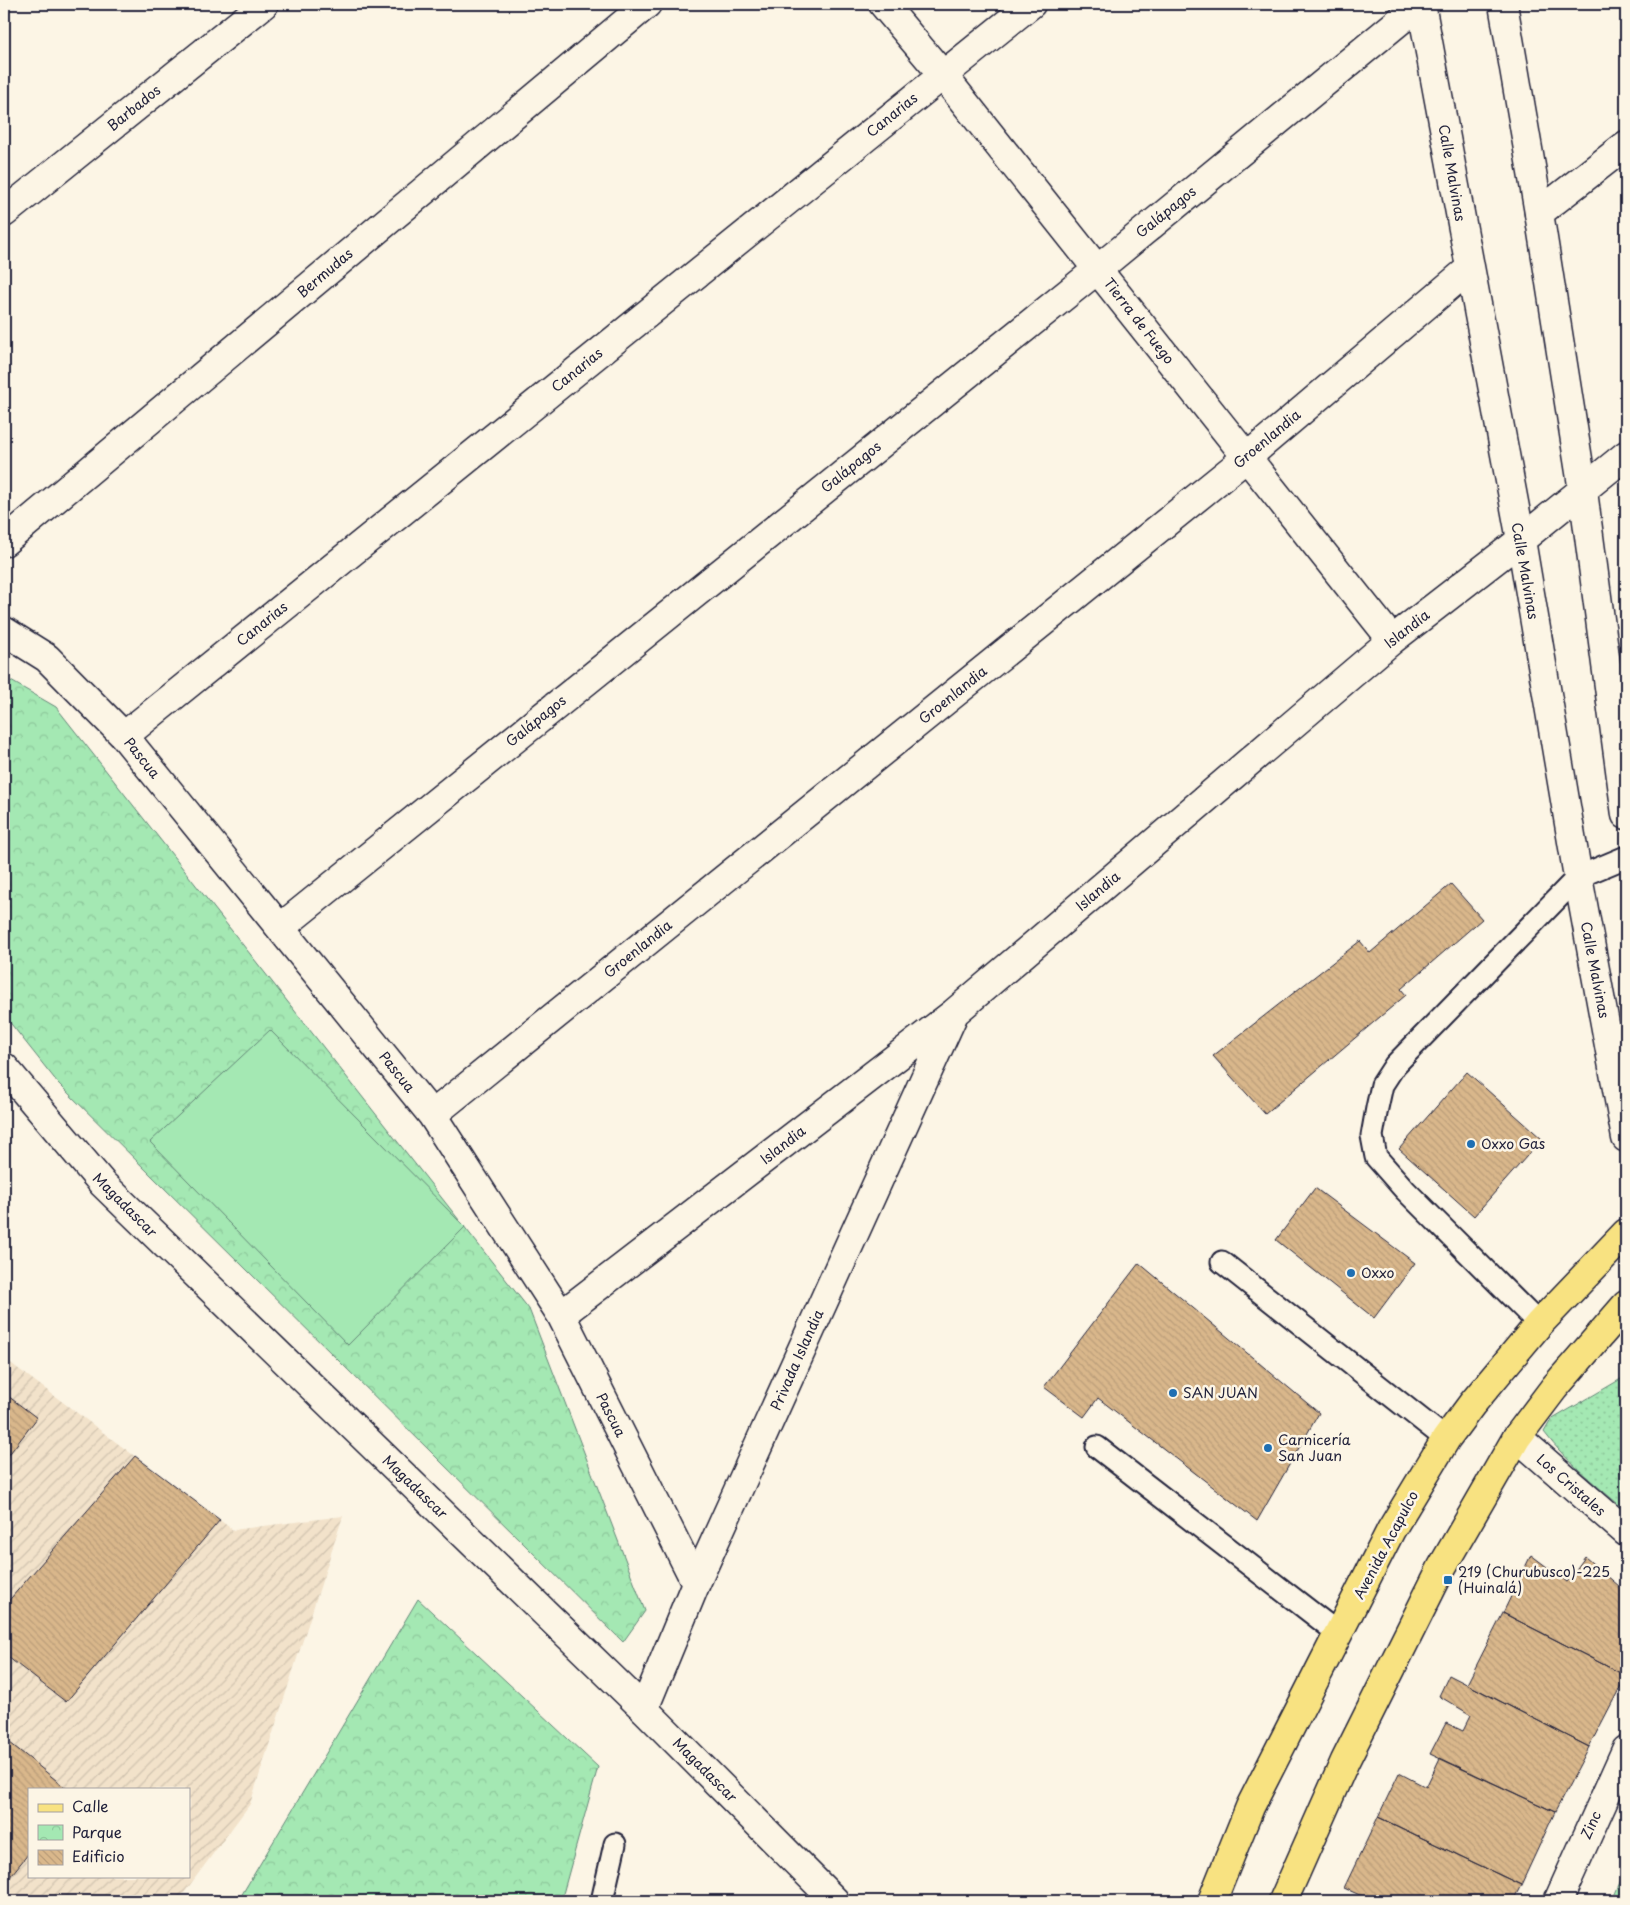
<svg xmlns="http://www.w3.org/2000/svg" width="1630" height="1905" font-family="'Playpen Sans',sans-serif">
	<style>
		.industrial { fill: url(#industrial-furrows); fill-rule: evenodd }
		.grass { fill: url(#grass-dots); stroke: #638577 }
		.park { fill: url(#park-crowns); stroke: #638577 }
		.pitch { fill: #a4e8b3; stroke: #638577 }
		.building { fill: url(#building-back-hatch); stroke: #22223b }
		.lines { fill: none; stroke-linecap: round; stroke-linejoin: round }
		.service-casing { stroke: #22223b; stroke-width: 25 }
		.minor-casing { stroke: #22223b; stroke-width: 31 }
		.tertiary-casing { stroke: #22223b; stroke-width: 31 }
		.primary-casing { stroke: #22223b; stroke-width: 31 }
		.service { stroke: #fcf5e5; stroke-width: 21 }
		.minor { stroke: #fcf5e5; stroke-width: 28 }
		.tertiary { stroke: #fcf5e5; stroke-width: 28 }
		.primary { stroke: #f8e281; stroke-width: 28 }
		.poi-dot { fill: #1f6fb2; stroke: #fcf5e5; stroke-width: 2 }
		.labels { text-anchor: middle; stroke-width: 5; stroke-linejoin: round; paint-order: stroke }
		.street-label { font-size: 14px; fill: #22223b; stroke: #fcf5e5 }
		.poi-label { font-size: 14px; fill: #22223b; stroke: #fcf5e5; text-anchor: start }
	</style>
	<defs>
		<pattern id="industrial-furrows" width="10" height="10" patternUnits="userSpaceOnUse" patternTransform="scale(1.25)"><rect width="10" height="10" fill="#f2e2ca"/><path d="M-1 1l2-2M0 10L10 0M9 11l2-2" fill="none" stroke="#cfc2ae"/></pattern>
		<pattern id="grass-dots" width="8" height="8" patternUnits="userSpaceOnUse" patternTransform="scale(1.25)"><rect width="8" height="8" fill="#a4e8b3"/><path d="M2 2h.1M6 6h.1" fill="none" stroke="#8dc79b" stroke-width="1.8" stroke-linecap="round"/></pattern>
		<pattern id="park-crowns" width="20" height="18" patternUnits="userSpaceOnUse" patternTransform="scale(1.25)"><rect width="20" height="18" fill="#a4e8b3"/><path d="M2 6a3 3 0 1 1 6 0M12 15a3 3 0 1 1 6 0" fill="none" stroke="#8dc79b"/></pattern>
		<pattern id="building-back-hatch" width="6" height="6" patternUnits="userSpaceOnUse" patternTransform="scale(1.25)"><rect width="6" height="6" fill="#d9b78b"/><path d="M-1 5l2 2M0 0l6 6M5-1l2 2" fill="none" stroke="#ba9d79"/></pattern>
	</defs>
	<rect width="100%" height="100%" fill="#fcf5e5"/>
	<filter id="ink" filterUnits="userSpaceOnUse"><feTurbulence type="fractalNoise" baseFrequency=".02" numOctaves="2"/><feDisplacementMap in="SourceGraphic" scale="10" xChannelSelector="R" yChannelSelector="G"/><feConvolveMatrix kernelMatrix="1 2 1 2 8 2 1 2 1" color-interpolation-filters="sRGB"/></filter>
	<g filter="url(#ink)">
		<path class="industrial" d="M4,1358L233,1530L343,1516L250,1804L178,1901H4ZM29,1789H189V1876H29Z"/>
		<path class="grass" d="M1626,1376V1511C1598,1486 1567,1463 1544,1432L1551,1420Z"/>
		<path class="park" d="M4,677L56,707L529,1309L645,1611L623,1642L58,1083L4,1015Z
			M418,1599L598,1767L561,1901H238Z
			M1626,1868V1901H1612Z"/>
		<path class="pitch" d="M270,1030L465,1227L348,1345L150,1142Z"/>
		<path class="building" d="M1451,884L1482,919L1401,989L1406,995L1265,1114L1213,1056L1360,941L1370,953Z
			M1467,1072L1542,1139L1474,1216L1399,1149Z
			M1315,1188L1415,1263L1374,1318L1276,1240Z
			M1139,1263L1319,1413L1257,1521L1098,1398L1084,1417L1044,1387Z
			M4,1393L37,1418L4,1461Z
			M135,1456L220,1520L66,1702L4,1654V1606Z
			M1531,1555L1567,1582L1585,1557L1626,1592V1676L1503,1613Z
			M1503,1613L1626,1676L1589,1747L1467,1684Z
			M1449,1675L1589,1747L1555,1812L1430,1754L1446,1723L1463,1731L1471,1715L1439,1696Z
			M4,1738L67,1789H29V1853L4,1884Z
			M1440,1758L1555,1812L1521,1885L1378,1817L1399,1773L1426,1787Z
			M1378,1817L1521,1885L1513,1901H1373L1344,1888Z"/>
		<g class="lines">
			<g class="service-casing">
				<path id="service" d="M1222,1262L1446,1439
					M1539,1324L1405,1190L1376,1157L1372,1136L1377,1108L1382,1085L1395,1065L1578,877L1626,857
					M1097,1447L1339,1634
					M602,1901L615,1844"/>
			</g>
			<g class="minor-casing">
				<path id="minor" d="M883,4L942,74L1392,640
					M4,213L264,4
					M1539,213L1626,145
					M4,542L647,4
					M4,631L47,658L124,736L432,1115L561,1315L696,1583
					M124,736L1031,4
					M280,928L1098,269L1420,4
					M4,1067L103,1184L644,1709L835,1901
					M432,1115L1246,458L1469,269
					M561,1315L954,1013L1392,640L1521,540L1626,455
					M1517,1437L1626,1532
					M644,1709L696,1583L953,1016
					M1558,1901L1626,1750"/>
			</g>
			<g class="tertiary-casing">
				<path id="tertiary" d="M1421,4L1521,540L1578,877L1626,1138
					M1503,4L1539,213L1583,491L1626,815"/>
			</g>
			<g class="primary-casing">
				<path id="primary" d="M1212,1901L1250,1807L1391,1530L1446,1439L1472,1404L1539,1324L1626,1233
					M1283,1901L1345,1761L1442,1567L1517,1437L1554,1388L1626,1305"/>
			</g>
			<use href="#service" class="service"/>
			<use href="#minor" class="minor"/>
			<use href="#tertiary" class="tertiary"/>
			<use href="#primary" class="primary"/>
		</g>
	</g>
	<g class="poi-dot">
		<circle cx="1471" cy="1144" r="5"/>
		<circle cx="1351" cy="1273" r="5"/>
		<circle cx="1173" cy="1393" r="5"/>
		<circle cx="1268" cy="1448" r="5"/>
		<rect x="1443" y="1575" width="10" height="10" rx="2.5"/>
	</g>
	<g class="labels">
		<g class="street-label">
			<text transform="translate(134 108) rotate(-39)" y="5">Barbados</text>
			<text transform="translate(892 115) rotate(-39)" y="5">Canarias</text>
			<text transform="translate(1452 173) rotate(80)" y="5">Calle Malvinas</text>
			<text transform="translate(1166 212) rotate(-39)" y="5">Galápagos</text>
			<text transform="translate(325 273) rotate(-40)" y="5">Bermudas</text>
			<text transform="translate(1139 321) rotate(52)" y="5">Tierra de Fuego</text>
			<text transform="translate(577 370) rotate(-39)" y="5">Canarias</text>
			<text transform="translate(1267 439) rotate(-40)" y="5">Groenlandia</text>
			<text transform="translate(851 467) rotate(-39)" y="5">Galápagos</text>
			<text transform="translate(1525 571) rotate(80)" y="5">Calle Malvinas</text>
			<text transform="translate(262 624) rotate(-39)" y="5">Canarias</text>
			<text transform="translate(1407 629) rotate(-38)" y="5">Islandia</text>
			<text transform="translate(953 695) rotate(-39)" y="5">Groenlandia</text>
			<text transform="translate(536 721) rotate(-39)" y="5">Galápagos</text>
			<text transform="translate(142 758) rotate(51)" y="5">Pascua</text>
			<text transform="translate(1098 891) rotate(-40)" y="5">Islandia</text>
			<text transform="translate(638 949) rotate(-39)" y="5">Groenlandia</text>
			<text transform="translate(1595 970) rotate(79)" y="5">Calle Malvinas</text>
			<text transform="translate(397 1072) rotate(51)" y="5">Pascua</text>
			<text transform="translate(783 1145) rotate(-38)" y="5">Islandia</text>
			<text transform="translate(125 1205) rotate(45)" y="5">Magadascar</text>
			<text transform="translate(797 1360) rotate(-66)" y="5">Privada Islandia</text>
			<text transform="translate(611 1415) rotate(63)" y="5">Pascua</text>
			<text transform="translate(1571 1485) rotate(41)" y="5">Los Cristales</text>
			<text transform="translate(415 1487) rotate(44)" y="5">Magadascar</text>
			<text transform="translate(1386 1545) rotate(-62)" y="5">Avenida Acapulco</text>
			<text transform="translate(705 1770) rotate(45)" y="5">Magadascar</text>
			<text transform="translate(1591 1825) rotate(-65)" y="5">Zinc</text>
		</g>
		<g class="poi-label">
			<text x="1481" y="1149">Oxxo Gas</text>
			<text x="1361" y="1278">Oxxo</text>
			<text x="1183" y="1398">SAN JUAN</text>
			<text x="1278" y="1445">Carnicería<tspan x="1278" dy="16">San Juan</tspan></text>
			<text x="1458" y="1577">219 (Churubusco)-225<tspan x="1458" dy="16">(Huinalá)</tspan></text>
		</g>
	</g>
	<rect width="1630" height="1905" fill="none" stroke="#fcf5e5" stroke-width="20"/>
	<rect x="10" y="10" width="1610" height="1885" fill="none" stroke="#22223b" stroke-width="2" filter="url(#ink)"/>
	<rect x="28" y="1788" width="162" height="90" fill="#fcf5e5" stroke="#a5a1a1"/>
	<rect x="38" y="1804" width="25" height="8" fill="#f8e281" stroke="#a5a1a1"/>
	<text x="72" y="1812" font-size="15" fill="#22223b">Calle</text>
	<rect x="38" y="1825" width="25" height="15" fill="url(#park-crowns)" stroke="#a5a1a1"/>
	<text x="72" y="1838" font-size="15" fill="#22223b">Parque</text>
	<rect x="38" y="1850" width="25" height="15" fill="url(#building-back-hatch)" stroke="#a5a1a1"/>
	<text x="72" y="1862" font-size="15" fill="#22223b">Edificio</text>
</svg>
